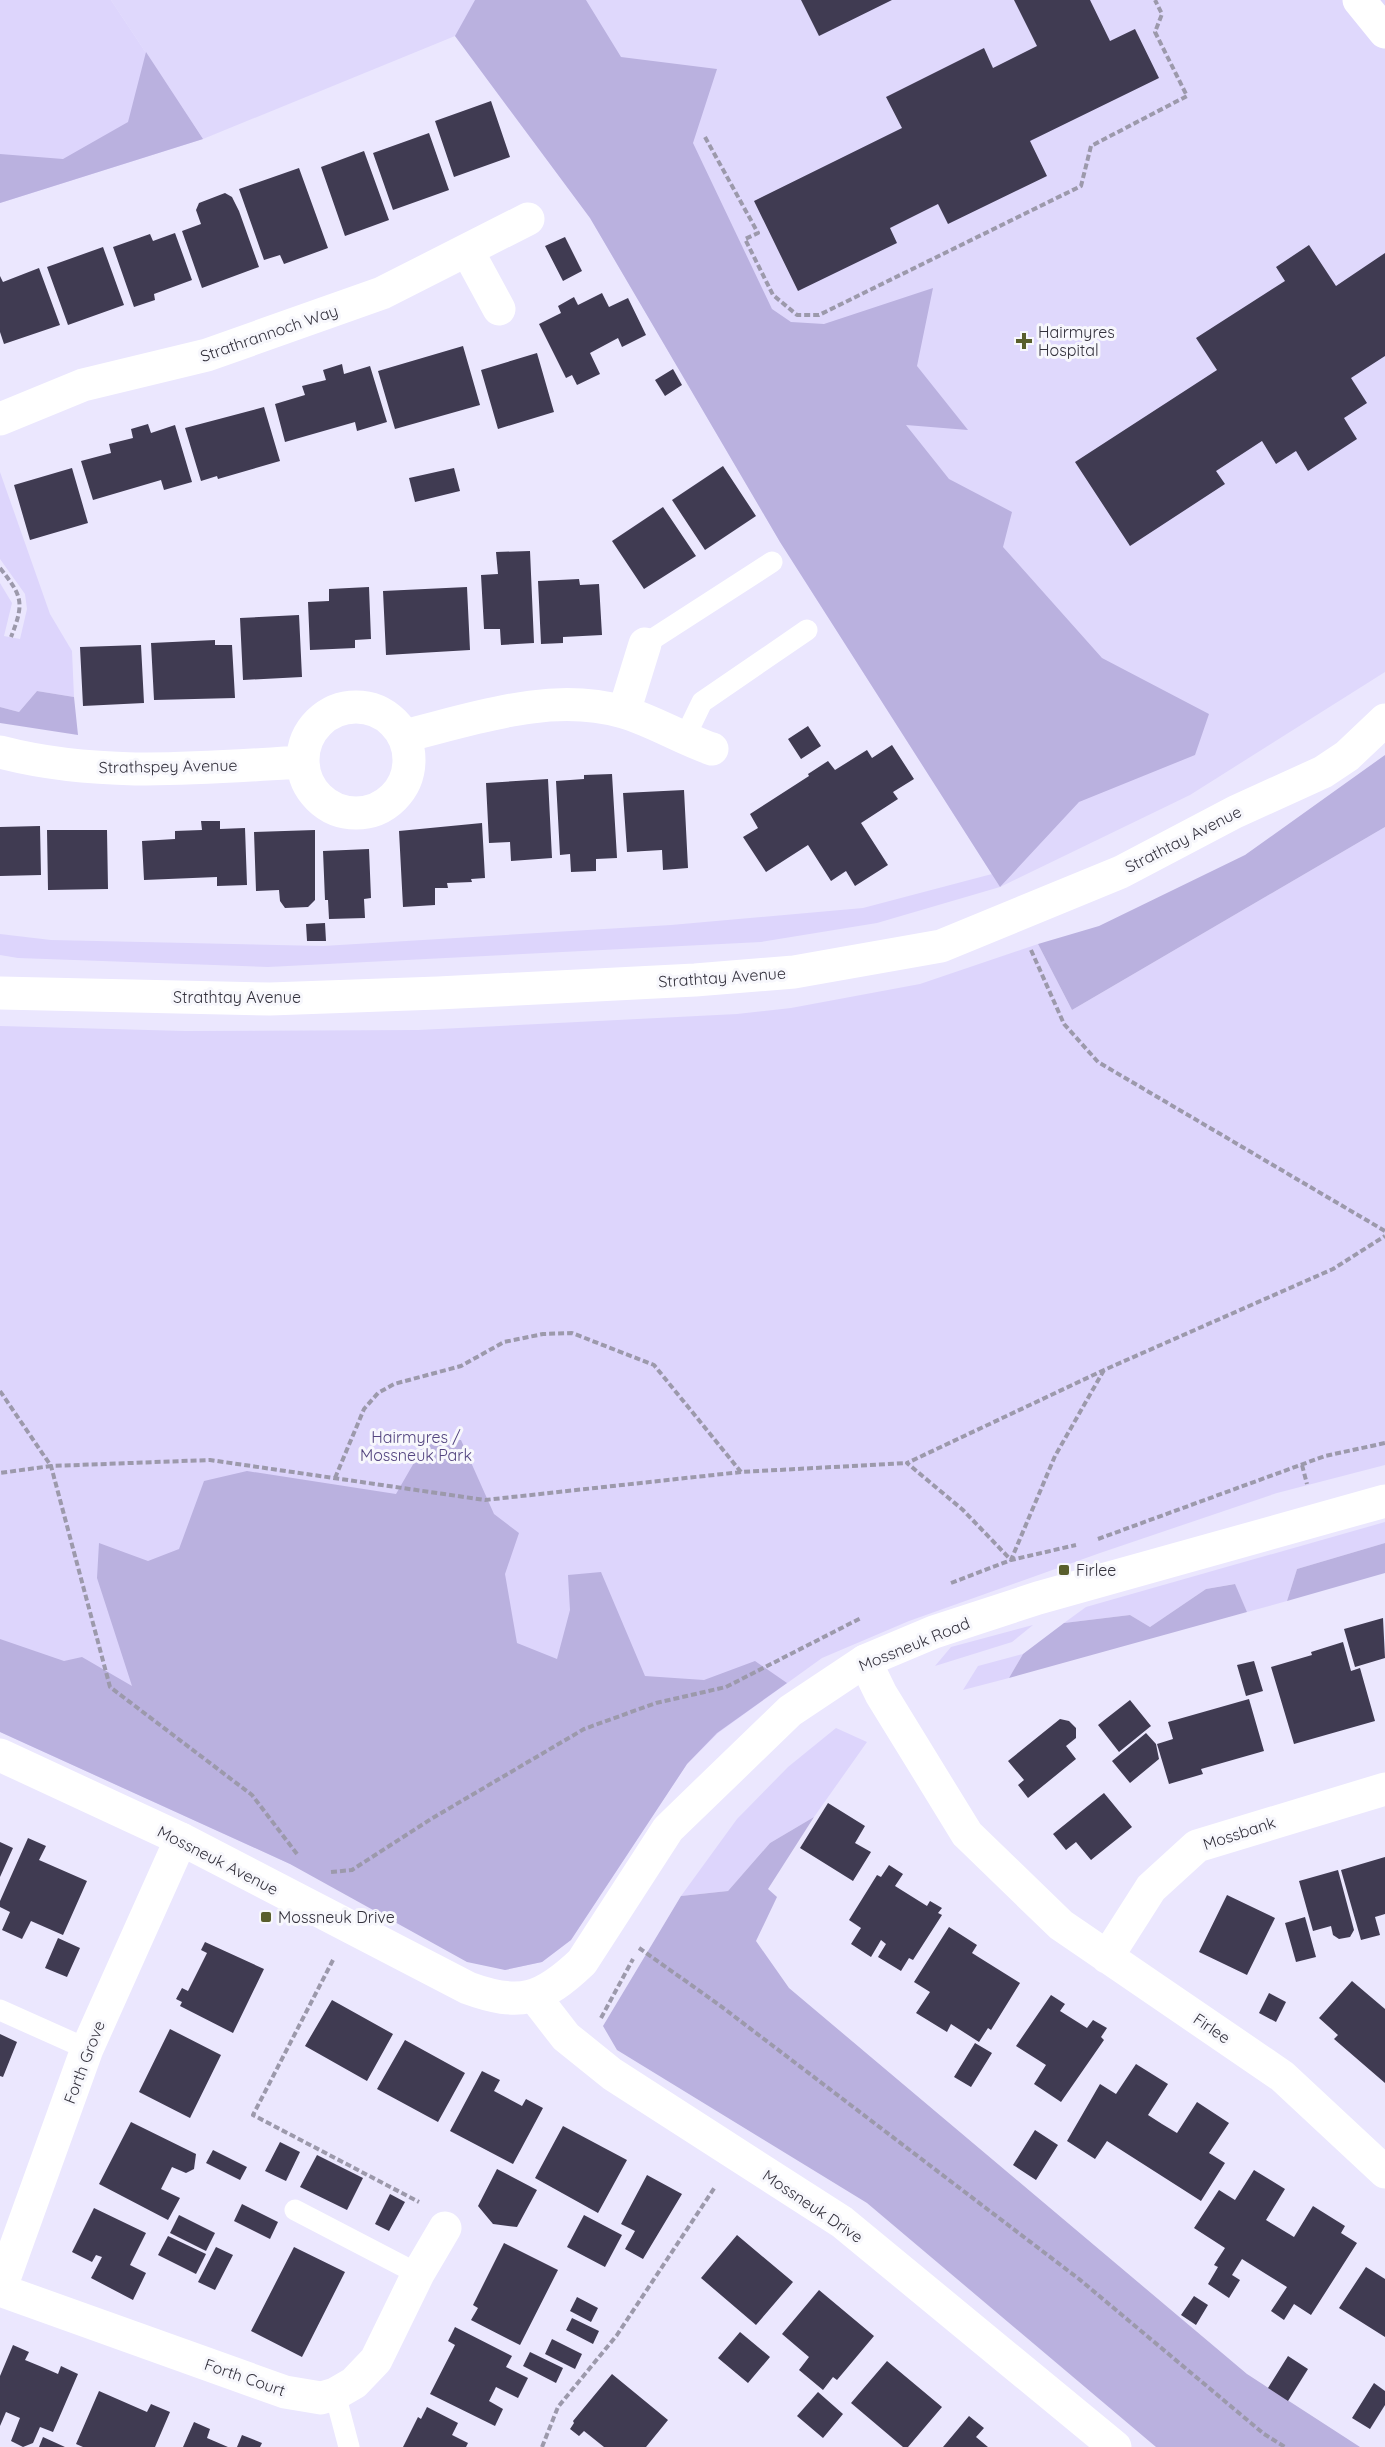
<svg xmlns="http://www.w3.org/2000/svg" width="1385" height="2447" font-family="Quicksand,sans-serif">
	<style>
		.built { fill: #dfd8fc }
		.green { fill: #ddd5fc }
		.forest { fill: #bab1df }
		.building { fill: #403b52 }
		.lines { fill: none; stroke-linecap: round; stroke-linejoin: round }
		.path { stroke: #9c99ab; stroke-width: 4; stroke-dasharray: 6 3; stroke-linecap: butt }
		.service { stroke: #fff; stroke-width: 21 }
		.minor { stroke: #fff; stroke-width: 33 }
		.tertiary { stroke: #fff; stroke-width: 33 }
		.poi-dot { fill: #595e2c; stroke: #f7f7fc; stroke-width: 2 }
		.labels { text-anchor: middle; stroke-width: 6; stroke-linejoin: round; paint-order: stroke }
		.poi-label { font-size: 16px; fill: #33313c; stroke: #f7f7fc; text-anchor: start }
		.street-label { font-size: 16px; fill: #33313c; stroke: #f7f7fc }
		.park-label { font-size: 16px; fill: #53447f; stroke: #f7f7fc }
	</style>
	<rect width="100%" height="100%" fill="#ebe7fe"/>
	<path class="built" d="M111,0H1385V672L1190,795L1000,887L780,542L590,218L455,36L203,139Z"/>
	<path class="green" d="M0,0H111L203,139L0,203Z
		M0,472L50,614L72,651L74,697L37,691L19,712L0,707V583L12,603L4,636L20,639L27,609L25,594L0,559Z
		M1385,827V1465L1277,1493L1100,1553L909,1621L822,1658L718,1733L687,1764L571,1940L542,1962L505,1970L312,1874L0,1732V1026L185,1031L418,1030L737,1014L791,1008L920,984L1038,944L1072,1010Z
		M992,874L1000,887L877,923L761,942L268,967L18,958L0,955V934L51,940L323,946L671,925L863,908Z
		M1385,1522V1543L1297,1569L1287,1601L1247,1612L1234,1584L1206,1589L1150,1627L1130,1615L1064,1623L1086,1607Z
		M1033,1625L1012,1642L935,1666L951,1647Z
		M1023,1654L1009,1678L963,1690L978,1666Z
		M836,1728L867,1742L814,1817L770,1843L728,1891L681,1896L737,1819L788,1767Z"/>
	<path class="forest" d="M475,0H586L621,57L717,69L693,143L772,309L791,322L824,324L933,288L917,366L968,430L906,425L949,479L1012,512L1003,547L1102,658L1209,714L1195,755L1079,802L1000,887L780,542L590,218L455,36Z
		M146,52L203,139L0,203V154L63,159L128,122Z
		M37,691L74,697L78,735L0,723V707L19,712Z
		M1385,755V827L1072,1010L1038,944L1099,926L1245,855Z
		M427,1440H461L494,1514L519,1533L505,1574L517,1643L557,1659L570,1610L568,1575L601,1572L645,1676L704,1680L755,1661L787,1683L717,1733L687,1764L571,1940L542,1962L505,1970L467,1962L290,1864L0,1732V1639L64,1661L82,1657L132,1686L97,1578L99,1543L148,1561L179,1549L204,1481L247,1471L396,1494Z
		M1385,1543V1573L1287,1601L1297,1569Z
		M1235,1584L1247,1612L1009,1678L1023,1654L1064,1623L1130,1615L1150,1627L1206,1589Z
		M814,1817L768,1889L777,1897L756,1941L789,1988L1247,2374L1360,2447H1156L867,2203L617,2050L603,2026L681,1896L728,1891L770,1843Z"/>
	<path class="building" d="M801,0H892L819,36Z
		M1014,0H1090L1110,41L1135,29L1159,78L1030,141L1047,176L948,224L938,204L890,228L897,243L798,291L754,201L902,128L886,97L984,48L993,68L1037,46Z
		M491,101L510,157L454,177L435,121Z
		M429,133L449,190L393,210L373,153Z
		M364,151L389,220L345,236L321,167Z
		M299,168L328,248L284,264L280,255L264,260L239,189Z
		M225,193L232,197L239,211L259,267L202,288L182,231L201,224L196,210L199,203Z
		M175,233L192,280L154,294L155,300L134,307L113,247L150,234L153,241Z
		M565,237L582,271L563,281L545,246Z
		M1309,245L1336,286L1385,253V356L1351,378L1367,403L1344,418L1357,439L1308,471L1296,451L1276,464L1262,441L1216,471L1225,484L1130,546L1075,462L1217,370L1196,338L1285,281L1276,267Z
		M103,247L124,305L68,325L47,267Z
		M39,268L60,325L4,344L0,332V276L3,282Z
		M602,293L609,307L628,298L646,335L622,347L618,338L590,353L600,374L577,385L572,375L566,378L539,324L561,313L558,306L574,297L578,305Z
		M463,346L480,405L395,429L378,371Z
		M537,353L554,412L498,429L481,370Z
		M342,364L344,374L370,366L387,422L357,431L355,422L285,442L275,404L305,395L302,386L326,380L323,370Z
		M673,369L682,385L665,396L655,380Z
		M264,407L280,461L218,479L217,476L201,481L185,428Z
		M148,424L151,433L175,425L192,482L164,490L161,480L93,500L81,461L111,453L109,444L133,438L131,429Z
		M723,466L756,516L705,550L672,500Z
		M72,468L88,523L30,540L14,485Z
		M454,468L460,491L415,502L409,478Z
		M663,507L696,556L644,589L612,541Z
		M530,551L534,643L501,645L500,629H484L481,575L498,574L496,552Z
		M579,579L580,585L599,584L602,635L563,637V643L541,644L538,581Z
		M369,587L371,639L355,640V648L310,650L308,602L329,601V589Z
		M467,587L470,650L386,655L383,591Z
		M299,615L302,677L243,680L240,618Z
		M215,640V645H232L235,698L154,700L151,643Z
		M141,645L144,703L83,706L80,647Z
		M808,726L821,746L801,759L788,739Z
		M892,745L914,779L893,792L898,799L861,823L888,865L855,886L846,871L831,881L808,845L766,872L743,837L758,828L750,814L809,776L808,774L828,761L835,770L867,750L872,758Z
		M612,774L617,858L596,859V871L571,872L570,854L560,855L556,781L584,779V775Z
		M548,779L552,858L511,861L510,842L489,843L486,783Z
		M684,790L688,868L663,870L662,850L627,852L623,793Z
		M201,821H220V829L245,828L247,885L217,886V877L144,880L142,841L175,839V831L202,830Z
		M482,823L485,878L471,879L472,882L447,883L448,888H435V905L403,907L399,831Z
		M40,826L41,875L0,876V827Z
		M47,830H107L108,889L48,890Z
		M315,830V900L308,907L285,908L280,901L279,890L256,891L254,832Z
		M369,849L371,898L364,899L365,918L329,919L328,900H325L323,851Z
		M325,923L326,941H307L306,924Z
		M1383,1618L1385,1658L1355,1667L1344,1629Z
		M1343,1642L1351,1671L1360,1668L1375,1721L1294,1744L1271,1667L1312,1655L1311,1652Z
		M1254,1661L1263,1691L1246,1696L1237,1665Z
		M1249,1699L1264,1751L1201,1769L1203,1774L1169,1784L1157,1744L1173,1739L1168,1722Z
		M1130,1700L1151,1726L1119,1752L1098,1725Z
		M1060,1719L1069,1721L1076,1728V1738L1066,1746L1076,1759L1028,1798L1018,1785L1024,1780L1008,1761Z
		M1146,1733L1156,1744L1159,1759L1130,1783L1112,1761Z
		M1104,1793L1132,1827L1091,1860L1076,1842L1066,1850L1053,1834Z
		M828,1803L865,1826L855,1843L871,1852L853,1881L800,1848Z
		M28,1838L46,1846L39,1860L87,1881L63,1935L31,1921L22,1939L2,1930L10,1912L0,1907V1901Z
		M0,1842L13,1848L0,1877Z
		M1385,1857V1914L1375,1917L1380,1935L1361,1940L1341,1870Z
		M889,1865L903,1874L895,1886L927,1906L930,1901L942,1908L938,1913L942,1915L913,1960L909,1958L901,1971L878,1957L886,1944L881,1940L871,1957L851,1944L861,1928L849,1920L877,1875L881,1877Z
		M1338,1870L1354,1930L1350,1937L1339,1939L1333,1935L1331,1926L1313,1931L1299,1881Z
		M1227,1895L1275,1918L1247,1975L1199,1952Z
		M1305,1917L1316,1957L1296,1962L1285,1923Z
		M949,1927L977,1945L972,1953L1020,1983L991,2030L988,2028L979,2042L951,2024L947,2032L916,2013L930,1992L914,1982Z
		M58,1938L80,1948L67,1977L45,1968Z
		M205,1942L264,1969L233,2033L180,2006L182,2002L176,1999L182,1988L188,1991L207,1953L201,1950Z
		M1352,1981L1385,2009V2083L1334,2039L1338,2035L1319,2018Z
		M1269,1993L1286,2002L1276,2022L1259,2013Z
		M1051,1995L1065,2004L1060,2011L1087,2028L1093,2020L1107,2028L1101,2037L1104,2040L1061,2102L1034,2084L1046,2065L1016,2046Z
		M332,2000L393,2034L367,2081L305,2046Z
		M170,2029L221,2055L190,2118L139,2092Z
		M0,2034L17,2042L3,2077L0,2076Z
		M405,2040L465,2073L438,2122L377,2089Z
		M975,2043L992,2053L971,2087L954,2077Z
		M1136,2064L1168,2084L1148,2115L1162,2124L1177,2133L1197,2102L1229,2123L1209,2153L1225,2163L1201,2201L1107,2141L1095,2159L1067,2141L1100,2084L1116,2094Z
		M482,2071L500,2080L494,2091L522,2106L526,2099L543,2108L513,2164L450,2131Z
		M131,2122L196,2154L194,2169L186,2173L172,2167L161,2189L180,2198L168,2220L99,2184Z
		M563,2126L627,2160L598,2213L535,2178Z
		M1035,2130L1058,2145L1036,2180L1013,2165Z
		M280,2142L300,2152L286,2181L265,2171Z
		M213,2150L247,2167L240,2180L206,2163Z
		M317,2155L363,2178L347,2210L300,2187Z
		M497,2169L537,2190L517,2227L493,2224L478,2206Z
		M1254,2170L1285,2189L1266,2220L1294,2237L1313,2206L1345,2226L1341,2233L1357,2243L1311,2315L1294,2304L1284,2320L1271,2311L1287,2287L1242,2259L1232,2275L1240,2280L1229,2298L1208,2284L1218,2267L1214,2265L1225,2248L1194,2228L1219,2190L1235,2200Z
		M647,2175L682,2194L643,2259L625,2249L635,2231L621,2224Z
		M390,2194L405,2202L389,2231L375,2224Z
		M242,2204L278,2222L270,2239L234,2221Z
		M94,2208L146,2233L130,2265L146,2273L133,2300L91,2278L102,2257L96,2255L92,2262L72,2252Z
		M179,2215L215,2233L206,2251L170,2233Z
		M584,2215L622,2235L605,2267L567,2247Z
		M737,2235L793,2282L756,2325L701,2278Z
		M168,2236L206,2254L196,2274L158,2255Z
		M504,2243L558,2270L520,2345L471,2320L478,2308L473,2305Z
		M216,2247L233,2255L215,2290L198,2282Z
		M294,2247L345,2272L302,2357L251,2331Z
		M1366,2267L1385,2279V2337L1339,2308Z
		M819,2290L874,2336L837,2380L833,2377L823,2390L799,2370L809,2357L782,2334Z
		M1194,2296L1208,2305L1196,2325L1181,2315Z
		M577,2297L598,2308L591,2322L570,2311Z
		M572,2318L599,2331L593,2344L566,2330Z
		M455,2327L512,2356L506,2367L528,2378L518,2398L496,2387L489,2401L503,2409L495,2426L430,2394L455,2345L448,2341Z
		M740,2332L770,2357L748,2383L718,2358Z
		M552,2339L582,2354L575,2369L545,2354Z
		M13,2345L29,2352L25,2360L42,2367L58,2374L61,2366L78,2374L53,2432L40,2427L33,2443L23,2447L11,2441L20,2418L6,2412L0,2426V2376Z
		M530,2352L563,2368L556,2383L523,2366Z
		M1288,2356L1308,2369L1288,2401L1268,2388Z
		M887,2361L942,2407L908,2447H903L851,2403Z
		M612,2374L668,2420L646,2447H604L584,2431L579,2436L570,2429L574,2423L573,2421Z
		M1374,2383L1385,2391V2405L1370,2429L1352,2418Z
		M99,2391L147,2412L151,2404L170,2412L155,2447H83L76,2444Z
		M818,2392L843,2414L823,2438L797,2416Z
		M427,2407L458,2423L452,2435L468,2443L466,2447H403L418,2417L421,2419Z
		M969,2416L984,2428L976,2437L988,2447H943Z
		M194,2422L210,2429L207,2438L228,2447H183Z
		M242,2435L262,2443L260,2447H237Z
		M43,2437L65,2447H39Z"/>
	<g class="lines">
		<path class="path" d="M705,137L758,233L745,239L773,295L797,315H819L1081,186L1091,146L1187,96L1155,32L1162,14L1155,0
			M0,568C22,596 25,602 11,637
			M1031,950L1064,1024L1098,1062L1385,1231
			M1104,1370L1055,1456L1011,1560L963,1510L907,1463L1104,1370L1333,1269L1385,1236
			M0,1391L51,1466L0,1473
			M1302,1465L1307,1484
			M335,1478L364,1409L378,1393L394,1384L461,1366L504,1342L543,1334L572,1333L654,1365L741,1472
			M1098,1539L1325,1456L1385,1443
			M951,1583L1011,1560L1076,1545
			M297,1854L252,1795L110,1687L51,1466L210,1460L485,1500L741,1472L907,1463
			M331,1872L352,1870L431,1819L584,1729L656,1703L726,1687L861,1618
			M639,1948L718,2004L1079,2279L1264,2434L1285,2447
			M333,1960L253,2115L419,2202
			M601,2018L633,1959
			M542,2447L558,2407L617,2335L715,2187"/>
		<path class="service" d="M645,644L772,562
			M684,739L702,702L807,630
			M0,2010L87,2049
			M295,2210L418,2274
			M335,2394L349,2447"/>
		<path class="minor" d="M1359,0L1385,32
			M467,250L499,309
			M0,419L83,385L207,355L382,293L528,219
			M303 760a53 53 0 1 1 106 0a53 53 0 1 1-106 0Z
			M624,712L645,644
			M404,736C474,719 551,691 623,712C654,721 682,739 712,749
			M0,752C99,778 201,768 302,762
			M865,1661L881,1694L967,1834L1061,1925L1282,2076L1385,2172
			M1107,1957L1151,1888L1197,1846L1385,1789
			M535,1997L566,2037L612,2074L842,2222L1115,2447
			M0,2290L285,2392L321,2398L335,2394L354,2383L376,2360L418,2274L445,2228
			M0,2290L87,2049L181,1839"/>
		<path class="tertiary" d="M0,993L270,999L438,993L695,980L794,972L941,946L1121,872L1235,812L1323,772L1347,756L1385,720
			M0,1755L181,1839L468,1988C520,2007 542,2000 582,1962L668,1829L790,1711L865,1661L934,1632L1038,1598L1385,1501"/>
	</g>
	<g class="poi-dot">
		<path d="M1021 332h6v6h6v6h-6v6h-6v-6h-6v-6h6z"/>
		<rect x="1058" y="1564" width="12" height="12" rx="3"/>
		<rect x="260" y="1911" width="12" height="12" rx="3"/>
	</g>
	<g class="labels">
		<g class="poi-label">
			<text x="1038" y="338">Hairmyres<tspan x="1038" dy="18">Hospital</tspan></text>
			<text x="1076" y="1576">Firlee</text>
			<text x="278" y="1923">Mossneuk Drive</text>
		</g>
		<g class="street-label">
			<text transform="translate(269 333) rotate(-19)" y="6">Strathrannoch Way</text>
			<text transform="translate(168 766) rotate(-1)" y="6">Strathspey Avenue</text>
			<text transform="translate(1183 839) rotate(-27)" y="6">Strathtay Avenue</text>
			<text transform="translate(722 977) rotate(-4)" y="6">Strathtay Avenue</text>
			<text x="237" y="1003">Strathtay Avenue</text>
			<text transform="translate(914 1644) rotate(-22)" y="6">Mossneuk Road</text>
			<text transform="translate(1239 1833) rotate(-18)" y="6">Mossbank</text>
			<text transform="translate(218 1860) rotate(27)" y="6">Mossneuk Avenue</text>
			<text transform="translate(1212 2028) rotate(34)" y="6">Firlee</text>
			<text transform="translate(84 2062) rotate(-69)" y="6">Forth Grove</text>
			<text transform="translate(813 2206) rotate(34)" y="6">Mossneuk Drive</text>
			<text transform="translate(245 2377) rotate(19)" y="6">Forth Court</text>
		</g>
		<g class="park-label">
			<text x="416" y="1443">Hairmyres /<tspan x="416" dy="18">Mossneuk Park</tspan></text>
		</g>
	</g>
</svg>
